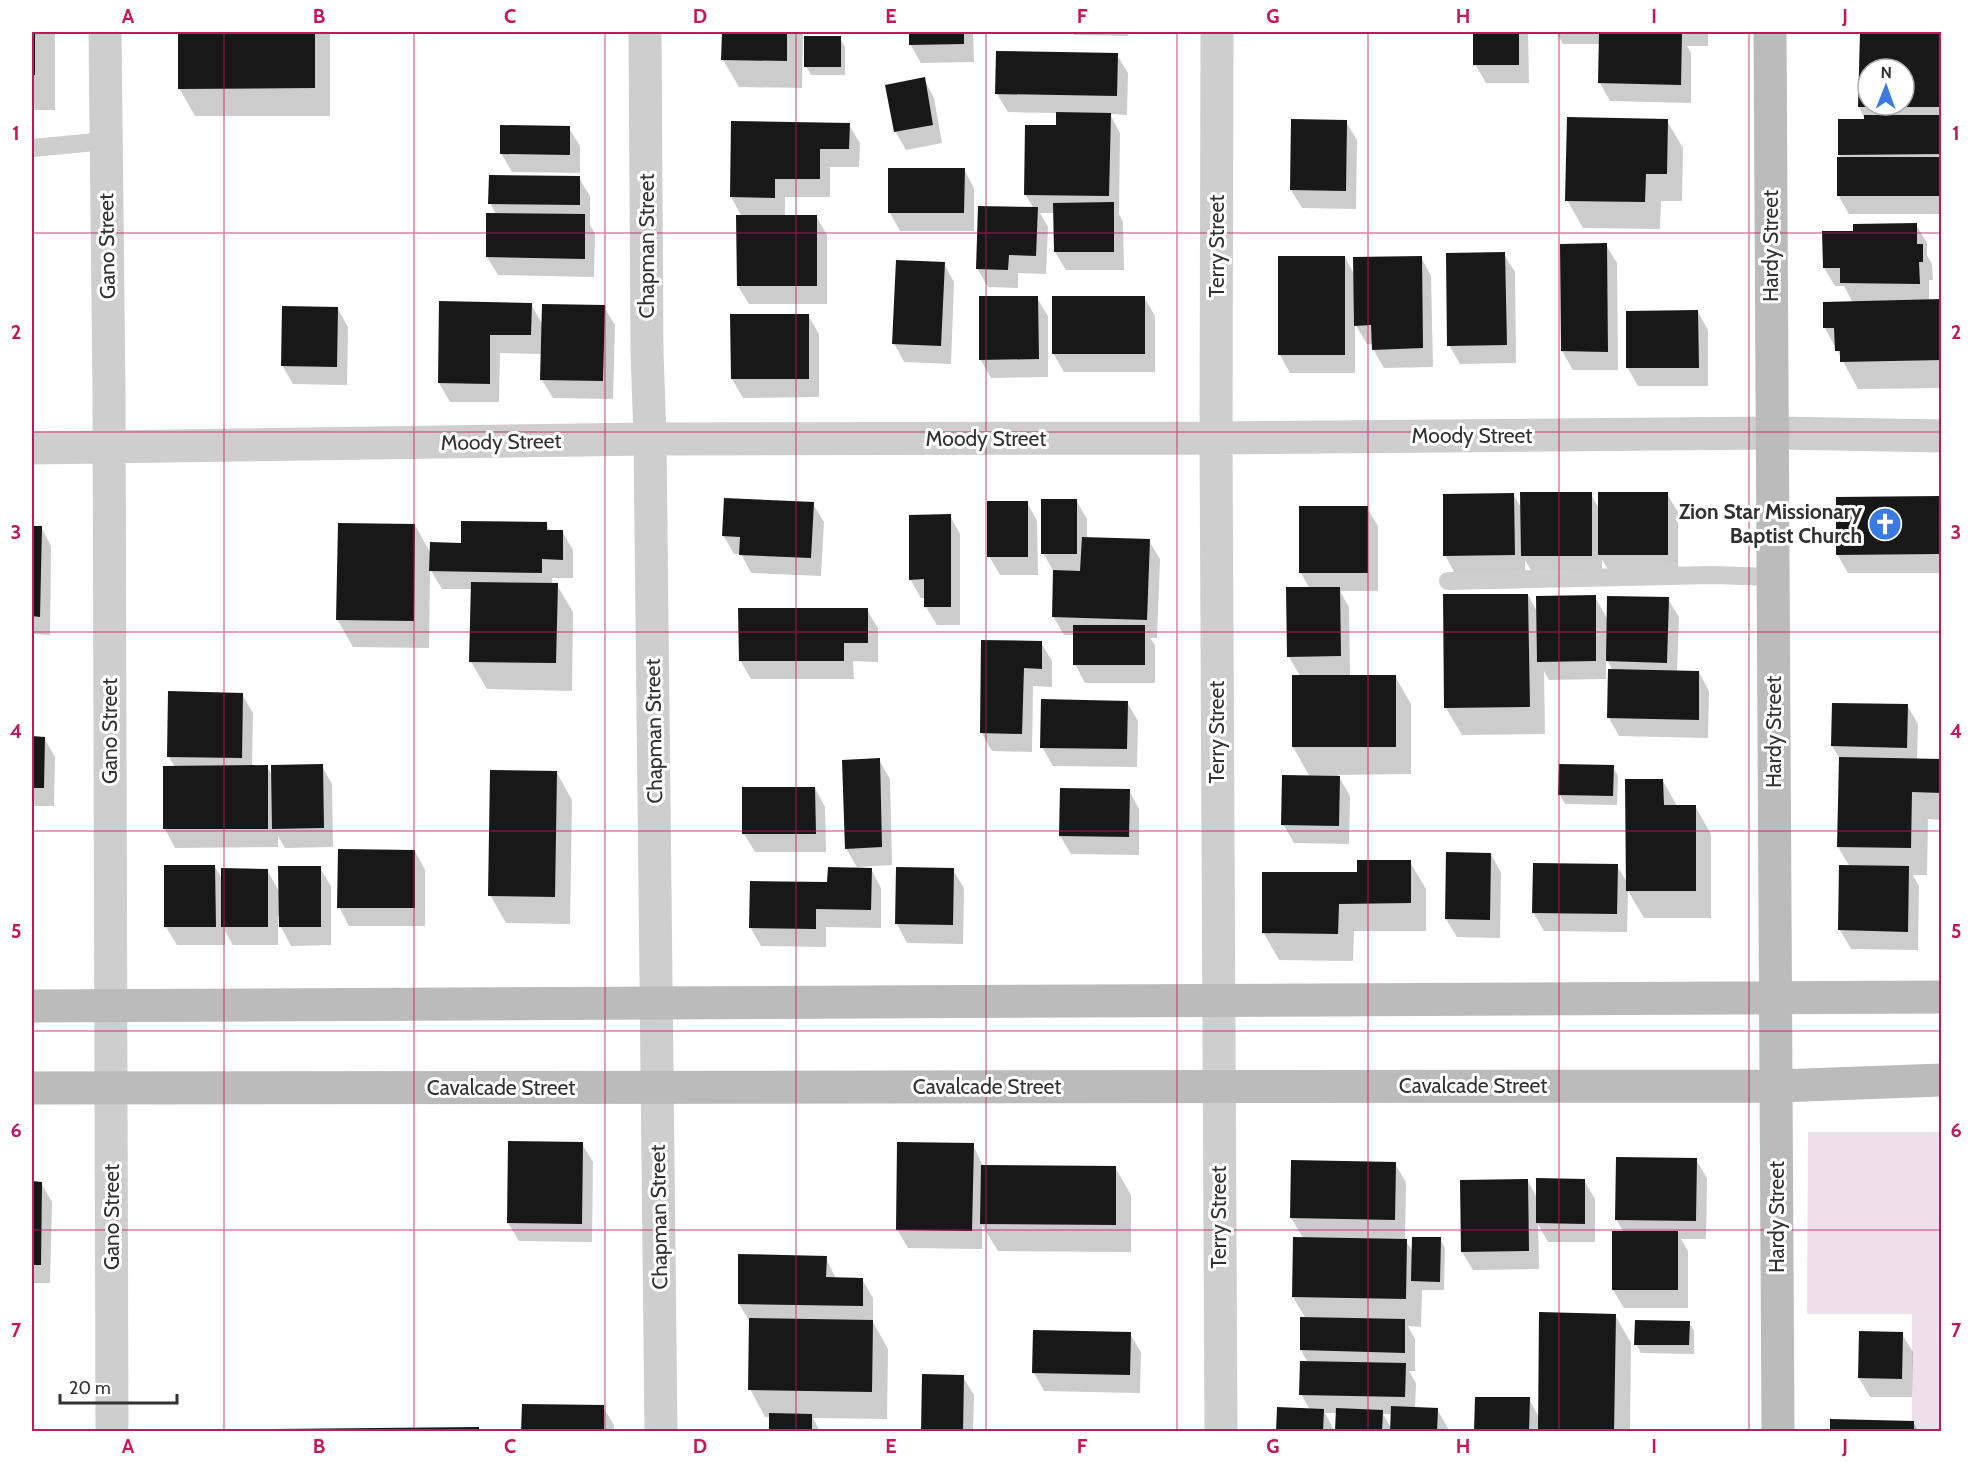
<svg xmlns="http://www.w3.org/2000/svg" width="1973" height="1463" font-family="Cabin,sans-serif">
	<style>
		.green { fill: #eddfeb }
		.shadow { fill: #0003; fill-rule: evenodd }
		.building { fill: #181818 }
		.lines { fill: none; stroke-linecap: round; stroke-linejoin: round }
		.service { stroke: #cecece; stroke-width: 18 }
		.minor { stroke: #cecece; stroke-width: 33 }
		.secondary { stroke: #bbb; stroke-width: 33 }
		.grid { fill: none; stroke: #c2185b; stroke-width: 1.5; stroke-opacity: 0.55 }
		.labels { text-anchor: middle; stroke-width: 6; stroke-linejoin: round; paint-order: stroke }
		.street-label { font-size: 21px; fill: #313131; stroke: #fff }
		.poi-label { font-size: 21px; font-weight: bold; fill: #313131; stroke: #fff; text-anchor: end }
		.neatline { fill: none; stroke: #c2185b; stroke-width: 2 }
		.grid-label { font-size: 20px; text-anchor: middle; font-weight: bold; fill: #c2185b }
	</style>
	<rect width="100%" height="100%" fill="#fff"/>
	<path class="green" d="M1808,1132H1941V1431H1912V1314H1807Z"/>
	<path class="shadow" d="M32,32H55V110H32Z
		M179,32H330V116H195L179,88Z
		M723,32H803L802,88L739,87L723,60Z
		M910,32H973L974,62L921,63L910,44Z
		M1073,32H1128V36L1074,35Z
		M1475,32H1528L1529,83H1486L1475,64Z
		M1556,32H1708V46H1687L1691,53V103L1610,101L1600,83V44H1563Z
		M1861,32H1942V214H1849L1838,195L1841,158L1839,154L1865,120L1859,106ZM1868,69H1904V105H1868Z
		M840,38L845,47V75H811L806,66Z
		M1117,55L1128,73L1127,115L1110,114L1120,133L1119,214L1123,222L1124,270H1066L1055,252L1054,213H1040L1048,227L1046,274L1018,273V288L988,287L977,268L1034,209L1025,194L1057,127V113L1008,112L997,94Z
		M924,79L934,98L942,143L906,150L895,131Z
		M1667,121L1683,148L1682,201H1661L1660,229L1583,228L1567,200Z
		M1346,122L1357,140L1356,209L1302,208L1291,190Z
		M849,125L860,143L859,167H830V197H785V216H816L827,235V304H749L738,286L742,217L731,197Z
		M569,128L580,146V173L512,172L501,153Z
		M964,169L974,188V231H900L890,213Z
		M579,178L590,196V225L595,234L594,277L498,275L487,257L496,214L490,203Z
		M1916,225L1927,243V255L1932,264L1933,280H1929V301H1942V388L1858,389L1825,328L1853,303L1844,286H1835L1824,268L1854,233Z
		M1562,245H1606L1617,263L1618,370H1573L1562,351Z
		M1504,254L1515,272L1516,363L1460,364L1449,345Z
		M1345,257L1355,276L1421,257L1431,276L1433,367L1384,368L1373,349V344H1367L1355,324V373H1290L1280,355Z
		M944,264L954,282L951,364L904,362L894,343Z
		M1144,297L1155,316V372H1064L1053,353Z
		M1037,298L1048,316V377L991,378L980,359Z
		M441,303L531,304L543,325L604,307L615,325L613,399L553,398L542,380V354L500,353L499,402H450L439,383Z
		M338,309L348,327L347,385L293,384L282,365Z
		M1698,312L1708,330V386H1638L1627,367Z
		M808,315L819,334V397L743,398L732,379V316Z
		M1513,494L1522,509L1591,494L1599,509L1667,494L1678,512V573H1610L1602,559V574H1533L1525,560V573L1455,574L1445,555Z
		M1940,498L1942,501V573H1848L1837,554Z
		M1076,500L1087,519V539L1149,541L1160,559L1157,638H1150L1155,645V683H1085L1075,664V635H1064L1053,616L1054,572L1043,553Z
		M1027,502L1037,521L1038,575H1000L989,556Z
		M813,504L824,522L821,576L751,573L741,554H734L723,535Z
		M1367,508L1378,526V591H1340L1349,607L1350,676H1395L1411,704V774L1338,775L1350,796L1349,844L1294,843L1283,824L1310,777L1293,747L1300,676L1289,657L1310,589L1301,573Z
		M950,516L960,534V625H937L926,607V598H921L910,579Z
		M546,524L550,531H562L573,550V578H552V585H557L573,612L572,691L487,689L471,662L472,589H442L430,569L429,648L353,647L337,619L415,525L431,554Z
		M32,527H41L51,546L50,635L32,634Z
		M1528,595L1538,613L1595,597L1608,620L1668,599L1679,617L1677,672H1699L1709,691L1708,738L1619,736L1609,718L1613,671L1606,658V679L1549,680L1544,671L1545,734L1462,735L1446,708Z
		M867,610L878,628V662L853,661L854,679H751L740,660Z
		M983,642L1041,643L1052,661V687L1033,686L1032,752L992,751L981,732Z
		M242,694L253,713L252,767H267L273,777L322,766L332,784L333,847L285,848L278,836V847L175,848L165,829L164,767H175L169,757Z
		M1127,702L1138,721L1137,767L1053,766L1042,747Z
		M1907,705L1918,724L1917,760H1942V820L1928,819L1927,875H1913L1919,886L1918,950L1851,949L1840,930V867H1850L1838,847L1840,759L1832,746Z
		M32,738H44L55,757L54,806H32Z
		M879,760L890,779L892,865L858,867V869L846,848Z
		M1613,767L1618,776L1617,805L1565,804L1560,795Z
		M557,773L572,800L570,924L506,923L490,895Z
		M1663,781L1677,806H1695L1711,834V918H1644L1628,891L1627,932L1544,931L1533,912L1617,866L1628,884Z
		M815,788L825,807L826,852H755L744,834Z
		M1129,790L1139,809V855L1071,854L1060,836Z
		M415,851L425,870V926H349L339,907Z
		M1491,854L1501,873L1500,938L1457,937L1446,919Z
		M1410,862L1426,889V931H1354L1353,961L1279,960L1263,932L1358,873Z
		M215,867L223,880L267,870L280,893L320,868L331,886V945L291,946L281,927L280,916H278V945H233L225,931V945H177L166,927Z
		M871,869L881,888V928L826,927V947L761,946L750,927L829,884Z
		M897,869L953,870L964,888L963,944L907,943L897,924Z
		M582,1144L593,1162L592,1242L519,1241L508,1223Z
		M973,1145L983,1166L1115,1167L1131,1195V1252L998,1251L982,1225V1249L908,1248L897,1229Z
		M1696,1160L1707,1178L1706,1239H1681L1688,1251V1308H1624L1613,1290L1624,1233L1616,1219Z
		M1292,1162L1395,1164L1406,1182L1405,1240L1413,1252L1440,1239L1445,1248L1444,1290H1422L1421,1327L1408,1326L1415,1339V1371H1409L1416,1383L1415,1408L1437,1409L1448,1428V1432H1336L1337,1413H1325L1335,1432H1278L1310,1410L1301,1394L1308,1363L1301,1350L1306,1319L1293,1297L1294,1238H1303L1291,1218ZM1383,1414H1392L1391,1428Z
		M1527,1180L1538,1199L1584,1180L1595,1199V1242H1548L1538,1224L1539,1269L1473,1270L1462,1252Z
		M32,1183H41L52,1202L50,1283H32Z
		M826,1258L836,1279H862L873,1298V1322L888,1349L887,1419L813,1418L820,1432H770L771,1417H765L750,1389V1322L739,1304Z
		M1615,1315L1631,1343L1630,1432H1475L1529,1399L1539,1417Z
		M1689,1322L1694,1331V1354L1641,1353L1636,1344Z
		M1860,1333L1902,1334L1913,1352L1912,1397H1870L1859,1378Z
		M1130,1334L1141,1352L1140,1393L1044,1391L1034,1373Z
		M963,1377L974,1395L973,1432H923Z
		M603,1407L614,1425V1432H523Z
		M1913,1422L1919,1432H1831Z"/>
	<path class="building" d="M32,32H35V75H32Z
		M178,32H315V88L178,89Z
		M722,32H787V61L721,60Z
		M909,32H964V44L909,45Z
		M1473,32H1519V65H1473Z
		M1599,32L1682,33L1681,85L1598,83Z
		M1860,32H1942V107H1904V69H1868V107H1858Z
		M804,36H841V67H804Z
		M996,51L1118,53L1117,96L995,94Z
		M925,77L933,125L894,132L885,85Z
		M1056,112L1111,113L1109,196L1024,195L1025,125H1056Z
		M1864,115H1942V154L1838,155V119H1864Z
		M1567,117L1668,119L1667,174H1646L1645,202L1565,201Z
		M1291,119L1347,120L1346,191L1290,190Z
		M731,121L850,123L849,149H820V179H775V198L730,197Z
		M500,125L570,126V155L500,154Z
		M1837,157H1942V196H1837Z
		M888,168H965L964,213H888Z
		M489,175L580,176V205L488,204Z
		M1114,202V252H1054L1053,203Z
		M978,206L1038,207L1036,256L1009,255L1008,270L976,269Z
		M486,213L585,214V259L486,257Z
		M736,215H817V286H737Z
		M1917,223V244H1923V262H1919L1920,284L1840,283V268H1823L1822,231H1853V224Z
		M1607,243L1608,352L1561,351L1560,244Z
		M1505,252L1507,345L1447,346L1446,253Z
		M1278,256H1345V355H1278Z
		M1422,256L1423,348L1372,350L1371,325L1354,326L1353,257Z
		M896,260L945,262L941,346L892,344Z
		M979,296H1038L1039,359L979,360Z
		M1052,296H1145V354H1052Z
		M1942,299V360L1840,362V351H1835L1834,328H1823V302Z
		M439,301L532,303L531,335H490V384L438,383Z
		M542,304L605,305L603,381L540,380Z
		M282,306L338,307L337,367L281,366Z
		M1698,310L1699,368H1626V311Z
		M730,314H809V379H731Z
		M1520,492H1592V556H1521Z
		M1598,492H1668V555H1598Z
		M1514,493L1515,555L1443,556V494Z
		M1940,496L1942,558H1939V554L1836,555V497Z
		M724,498L814,502L811,558L739,555L740,537L722,536Z
		M1041,499H1077V554H1041Z
		M987,501H1028V557H987Z
		M1299,506H1368V573H1299Z
		M951,514V607H924V579L909,580V515Z
		M461,521L547,522V530H563V560L542,559V573L429,571L430,542L461,543Z
		M338,523L415,524L414,621L336,620Z
		M32,526H42L40,617L32,616Z
		M1082,537L1150,539L1147,620L1052,617L1053,570L1080,571Z
		M471,582L558,583L556,663L469,662Z
		M1286,587H1340L1341,656L1287,657Z
		M1443,594H1528L1530,707L1444,708Z
		M1596,595V661L1537,662L1536,596Z
		M1607,596L1669,597L1667,663L1606,661Z
		M738,608H868V643H844V661H739Z
		M1073,625H1145V665H1073Z
		M981,640L1042,641V669L1024,668L1022,734L980,733Z
		M1608,669L1699,671V720L1607,718Z
		M1292,675H1396V747H1292Z
		M168,691L243,693L242,758L167,757Z
		M1041,699L1128,701L1127,749L1040,748Z
		M1832,703L1908,704L1907,748L1831,746Z
		M32,736L45,737L44,788H32Z
		M1839,757L1942,759V793L1912,792L1911,848L1837,847Z
		M880,758L882,847L845,849L842,760Z
		M323,764L324,828L272,829L271,765Z
		M1559,764L1614,765L1613,796L1558,795Z
		M268,765V829H163V766Z
		M490,770L557,771L555,897L488,896Z
		M1282,775L1340,776L1339,826L1281,825Z
		M1625,779H1663L1664,805H1696V891H1626Z
		M742,787H815L816,834H742Z
		M1060,788L1130,789L1129,837L1059,836Z
		M338,849L415,850V908H337Z
		M1446,852L1491,853L1490,920L1445,919Z
		M1357,860H1411V903L1339,904L1338,934L1262,933V872H1357Z
		M1533,863L1618,864L1617,914L1532,913Z
		M164,865H215L216,927H164Z
		M1839,865L1909,866L1908,932L1838,930Z
		M278,866H321V927H279Z
		M828,867L872,868L871,910L816,909V929L749,928L750,881L827,882Z
		M896,867L954,868L953,925L895,924Z
		M221,868L268,869V927H221Z
		M508,1141L583,1142L582,1224L507,1223Z
		M897,1142L974,1143L972,1231L896,1230Z
		M1616,1157L1697,1158L1696,1221L1615,1220Z
		M1291,1160L1396,1162L1395,1220L1290,1218Z
		M981,1165L1116,1166V1225L980,1224Z
		M1536,1178L1585,1179V1224L1536,1223Z
		M1528,1179L1529,1251L1461,1252L1460,1180Z
		M32,1181L42,1182L41,1265H32Z
		M1612,1231H1678V1290H1612Z
		M1293,1237L1407,1239L1406,1299L1292,1297Z
		M1412,1237H1441L1440,1282L1411,1281Z
		M738,1254L827,1256L826,1277L863,1278V1306L738,1304Z
		M1539,1312L1616,1314L1614,1432H1538Z
		M1300,1317L1405,1319V1353L1300,1350Z
		M749,1318L873,1320L872,1392L748,1390Z
		M1635,1320L1690,1321L1689,1345H1634Z
		M1033,1330L1131,1332L1130,1375L1032,1373Z
		M1859,1331L1903,1332L1902,1379L1858,1378Z
		M1300,1361L1406,1363L1405,1397L1299,1395Z
		M922,1374L964,1375L963,1432H921Z
		M1475,1397H1530L1529,1432H1474Z
		M522,1404L604,1405V1432H521Z
		M1391,1406L1438,1408L1437,1432H1390Z
		M1277,1407L1324,1409L1323,1432H1276Z
		M1336,1408L1383,1410L1382,1432H1335Z
		M769,1413L812,1414V1432H769Z
		M1830,1419L1914,1421V1432H1830Z
		M479,1427V1432H274V1429Z"/>
	<g class="lines">
		<path class="service" d="M32,148L106,141
			M1448,581L1712,575L1773,577"/>
		<path class="minor" d="M105,32L109,393L112,1432
			M645,32L647,351L650,439L661,1432
			M1217,32L1216,438L1221,1432
			M32,448L650,439L1216,438L1773,433L1942,436"/>
		<path class="secondary" d="M1770,32L1778,1432
			M32,1006L1942,997
			M32,1088L1776,1086L1942,1080"/>
	</g>
	<path class="grid" d="M224,32V1432M414,32V1432M605,32V1432M796,32V1432M986,32V1432M1177,32V1432M1368,32V1432M1559,32V1432M1749,32V1432M32,233H1942M32,432H1942M32,632H1942M32,831H1942M32,1031H1942M32,1230H1942"/>
	<defs>
		<g id="church-disc" transform="scale(1.725)"><circle r="9.5" fill="#397be1" stroke="#fff"/><path d="M-1.2-6h2.4v3.5h3.3v2.4h-3.3V6h-2.4V-.1h-3.3v-2.4h3.3Z" fill="#fff"/></g>
	</defs>
	<g fill-rule="evenodd">
		<use href="#church-disc" x="1885" y="524"/>
	</g>
	<g class="labels">
		<g class="street-label">
			<text transform="translate(107 246) rotate(-91)" y="7">Gano Street</text>
			<text transform="translate(647 246) rotate(-90)" y="7">Chapman Street</text>
			<text transform="translate(1217 246) rotate(-90)" y="7">Terry Street</text>
			<text transform="translate(1771 246) rotate(-90)" y="7">Hardy Street</text>
			<text x="1472" y="443">Moody Street</text>
			<text x="986" y="446">Moody Street</text>
			<text transform="translate(501 442) rotate(-1)" y="7">Moody Street</text>
			<text transform="translate(110 731) rotate(-90)" y="7">Gano Street</text>
			<text transform="translate(654 731) rotate(-91)" y="7">Chapman Street</text>
			<text transform="translate(1217 732) rotate(-90)" y="7">Terry Street</text>
			<text transform="translate(1774 732) rotate(-90)" y="7">Hardy Street</text>
			<text x="1473" y="1093">Cavalcade Street</text>
			<text x="987" y="1094">Cavalcade Street</text>
			<text x="501" y="1095">Cavalcade Street</text>
			<text transform="translate(112 1217) rotate(-90)" y="7">Gano Street</text>
			<text transform="translate(659 1217) rotate(-91)" y="7">Chapman Street</text>
			<text transform="translate(1219 1217) rotate(-90)" y="7">Terry Street</text>
			<text transform="translate(1777 1217) rotate(-90)" y="7">Hardy Street</text>
		</g>
		<g class="poi-label">
			<text x="1862" y="519">Zion Star Missionary<tspan x="1862" dy="24">Baptist Church</tspan></text>
		</g>
	</g>
	<rect width="1973" height="1463" fill="none" stroke="#ffffff" stroke-width="66"/>
	<g transform="translate(1886 87) rotate(1)"><circle r="28" fill="#ffffff" stroke="#adadad" stroke-width="1.5"/>
	<path d="M0-4.5L10 22L0 15L-10 22Z" fill="#397be1"/>
	<text y="-9" font-size="16" font-weight="bold" text-anchor="middle" fill="#313131">N</text>
	</g>
	<path d="M60 1394v9h117v-9" fill="none" stroke="#313131" stroke-width="3"/>
	<text x="69" y="1394" font-size="18" fill="#313131" stroke="#ffffff" stroke-width="4.5" paint-order="stroke">20 m</text>
	<rect x="33" y="33" width="1907" height="1397" class="neatline"/>
	<g class="grid-label">
		<text x="128" y="23">A</text>
		<text x="319" y="23">B</text>
		<text x="510" y="23">C</text>
		<text x="700" y="23">D</text>
		<text x="891" y="23">E</text>
		<text x="1082" y="23">F</text>
		<text x="1273" y="23">G</text>
		<text x="1463" y="23">H</text>
		<text x="1654" y="23">I</text>
		<text x="1845" y="23">J</text>
		<text x="16" y="140">1</text>
		<text x="1956" y="140">1</text>
		<text x="16" y="339">2</text>
		<text x="1956" y="339">2</text>
		<text x="16" y="539">3</text>
		<text x="1956" y="539">3</text>
		<text x="16" y="738">4</text>
		<text x="1956" y="738">4</text>
		<text x="16" y="938">5</text>
		<text x="1956" y="938">5</text>
		<text x="16" y="1137">6</text>
		<text x="1956" y="1137">6</text>
		<text x="16" y="1337">7</text>
		<text x="1956" y="1337">7</text>
		<text x="128" y="1453">A</text>
		<text x="319" y="1453">B</text>
		<text x="510" y="1453">C</text>
		<text x="700" y="1453">D</text>
		<text x="891" y="1453">E</text>
		<text x="1082" y="1453">F</text>
		<text x="1273" y="1453">G</text>
		<text x="1463" y="1453">H</text>
		<text x="1654" y="1453">I</text>
		<text x="1845" y="1453">J</text>
	</g>
</svg>
